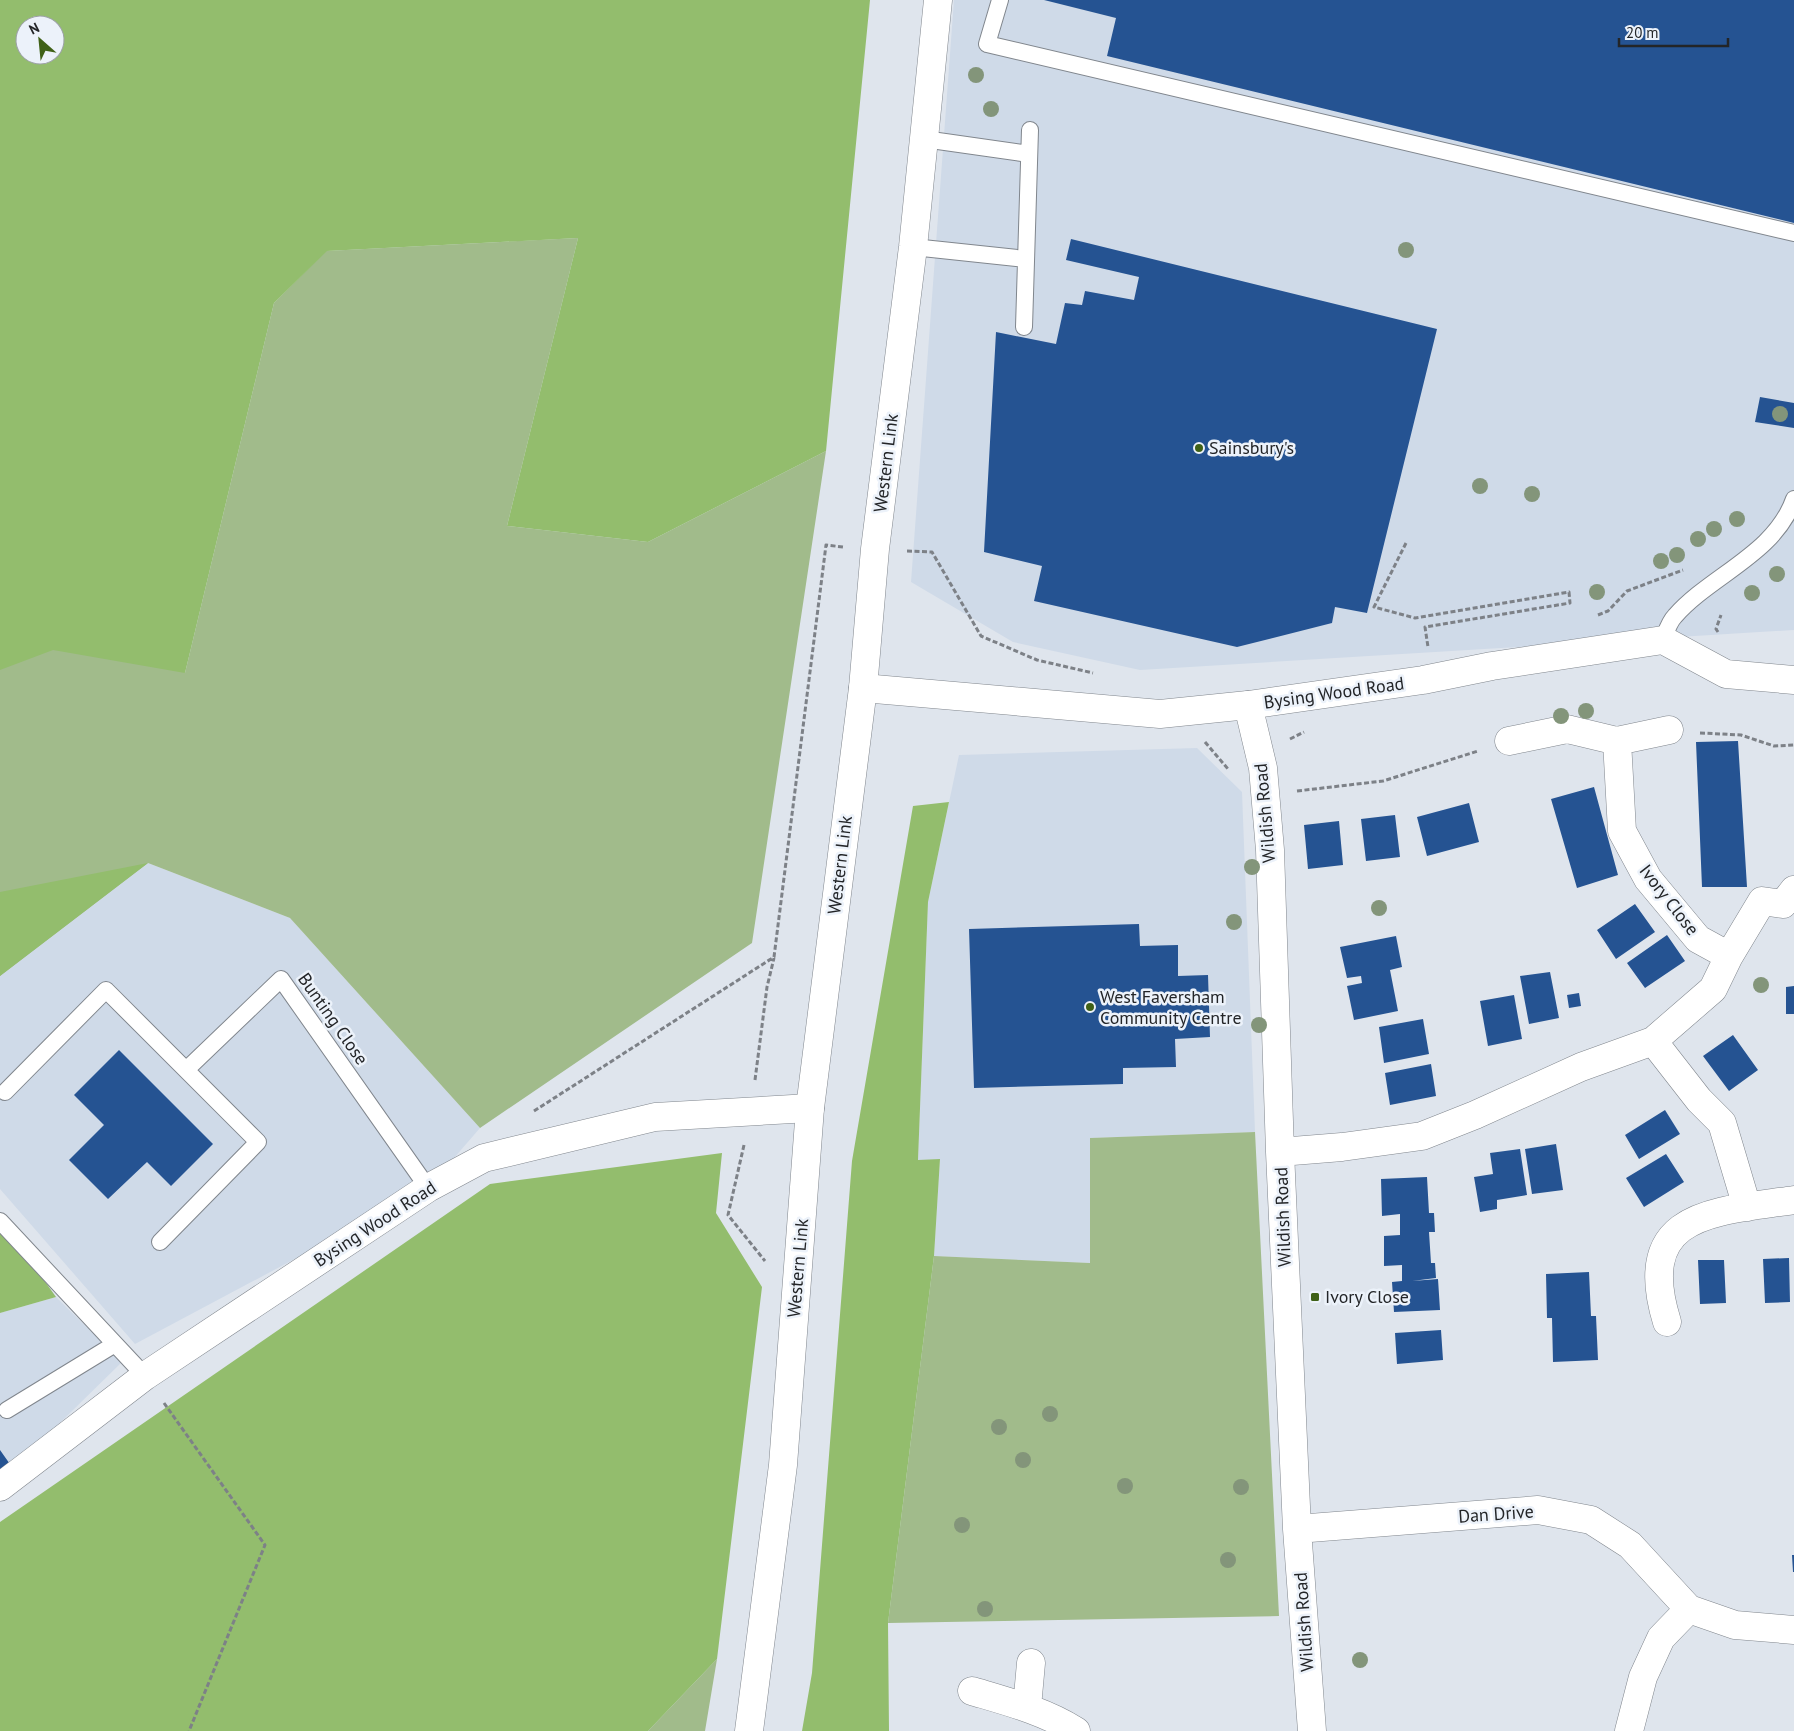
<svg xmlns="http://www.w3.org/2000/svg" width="1794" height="1731" font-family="'PT Sans',sans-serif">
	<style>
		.built { fill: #cfdae8 }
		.green { fill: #a1bb8b }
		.forest { fill: #93bd6d; fill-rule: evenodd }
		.building { fill: #255392 }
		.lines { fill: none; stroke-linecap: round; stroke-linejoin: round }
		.service-casing { stroke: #80868d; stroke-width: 18 }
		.minor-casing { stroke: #80868d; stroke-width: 29 }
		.tertiary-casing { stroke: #80868d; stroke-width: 29 }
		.secondary-casing { stroke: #80868d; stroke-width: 29 }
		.path { stroke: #7d8187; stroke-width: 3; stroke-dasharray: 5 2.5; stroke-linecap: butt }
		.service { stroke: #fff; stroke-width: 16 }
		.minor { stroke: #fff; stroke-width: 28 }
		.tertiary { stroke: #fff; stroke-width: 28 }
		.secondary { stroke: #fff; stroke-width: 28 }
		.tree { fill: #83957a }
		.poi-dot { fill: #3f6117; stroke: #ecf2fa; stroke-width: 2 }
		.labels { text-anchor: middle; stroke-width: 5; stroke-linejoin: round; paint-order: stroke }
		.poi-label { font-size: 18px; fill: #232528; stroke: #ecf2fa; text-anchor: start }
		.street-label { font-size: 18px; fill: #232528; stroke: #ecf2fa }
	</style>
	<rect width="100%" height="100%" fill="#dfe5ed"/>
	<path class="built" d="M954,0H1794V630L1140,670L1013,642L911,582Z
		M1197,748L1242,792L1255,1132L1090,1138L1091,1263L934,1256L940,1160H918L928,902L959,755Z
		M148,863L290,918L480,1128L428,1188L135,1344L0,1189V976Z
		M56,1297L122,1362L19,1463L0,1478V1313Z"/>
	<path class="green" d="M578,238L507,526L648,542L826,451L752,943L480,1128L290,918L148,863L0,976V489L185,673L274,303L326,251Z
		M1255,1132L1279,1616L888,1623L934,1256L1090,1263V1138Z
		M717,1659L705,1731H648Z"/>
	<path class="forest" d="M0,0H870L826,451L648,542L507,526L578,238L327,251L274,303L185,673L53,650L0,670ZM25,25H55V55H25Z
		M949,802L928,902L918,1160L940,1159L934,1256L888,1623L889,1731H802L812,1673L852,1161L913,806Z
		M148,863L0,976V892Z
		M722,1153L716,1213L762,1287L717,1659L648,1731H0V1522L490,1184Z
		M0,1218L56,1297L0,1313Z"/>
	<path class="building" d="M1044,0H1794V223L1107,56L1116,18Z
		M1071,239L1437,329L1367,613L1335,607L1332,623L1237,647L1034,601L1042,566L984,552L996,332L1056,344L1065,303L1082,305L1085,291L1134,300L1139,277L1066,260Z
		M1760,397L1794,403V428L1755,422Z
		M1738,741L1747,887H1702L1696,742Z
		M1594,787L1618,875L1577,888L1551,799Z
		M1469,803L1479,842L1427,856L1417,817Z
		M1395,815L1400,857L1366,861L1361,819Z
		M1339,821L1343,865L1308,869L1304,825Z
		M1635,904L1655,932L1616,959L1597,930Z
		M1139,924L1140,946L1178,945V976L1208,975L1210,1037L1175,1039L1176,1067L1123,1068V1084L974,1088L969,929Z
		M1667,935L1685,961L1645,988L1627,963Z
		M1396,936L1402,967L1390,970L1398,1011L1354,1020L1347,986L1362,983L1361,976L1347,978L1340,947Z
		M1550,972L1559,1018L1529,1024L1520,976Z
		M1794,986V1014H1786V987Z
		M1579,993L1581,1006L1569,1008L1567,995Z
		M1514,995L1522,1039L1488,1046L1480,1001Z
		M1423,1019L1429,1054L1384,1063L1379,1027Z
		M1733,1035L1758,1070L1729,1091L1703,1056Z
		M119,1050L213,1144L171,1186L147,1162L108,1199L69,1160L104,1125L74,1095Z
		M1431,1064L1436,1096L1390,1105L1385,1073Z
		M1665,1110L1680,1134L1639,1159L1625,1135Z
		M1556,1144L1563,1190L1532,1194L1525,1149Z
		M1520,1149L1527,1195L1497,1200V1209L1480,1212L1474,1177L1493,1174L1490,1153Z
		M1666,1154L1684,1182L1644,1207L1626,1178Z
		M1427,1177L1429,1213H1434L1435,1232H1429L1431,1263H1435L1436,1278L1412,1281L1438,1279L1440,1310L1394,1312L1392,1282L1402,1281V1265L1384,1266V1236L1400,1235V1214L1382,1216L1381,1179Z
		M1789,1258L1790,1302L1765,1303L1763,1259Z
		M1698,1260H1724L1726,1303L1700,1304Z
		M1589,1272L1591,1316H1596L1598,1360L1553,1362L1552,1318H1547L1546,1274Z
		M1441,1330L1443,1360L1397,1364L1395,1333Z
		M0,1450L12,1467L0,1475Z
		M1792,1555H1794V1572H1793Z"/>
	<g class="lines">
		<g class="service-casing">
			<path id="service" d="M1000,0L987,44L1794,233
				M924,139L1029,154
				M913,247L1026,259
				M1024,327L1030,130
				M1663,640C1666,632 1669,622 1675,616C1711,575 1775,554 1794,499
				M186,1070L281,979L428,1188
				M5,1092L106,990L258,1142L160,1242
				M0,1221L145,1376
				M7,1410L115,1344"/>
		</g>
		<g class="minor-casing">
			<path id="minor" d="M1248,705L1263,768L1270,850L1280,1152L1297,1529L1312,1731
				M1509,741L1567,729L1617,741L1669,730
				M1617,741L1622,831L1648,879L1698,939L1729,956
				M1653,1041L1699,1100L1722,1123L1747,1207
				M1280,1152L1342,1147L1422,1136L1475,1115L1581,1067L1653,1041L1713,989L1729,956L1762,901L1783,904L1794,890
				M1667,1322C1633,1212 1713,1212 1794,1200
				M1297,1529L1538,1510L1591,1520L1630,1545L1689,1609L1735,1625L1794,1630
				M972,1691C1009,1702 1044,1711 1076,1731
				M1027,1707L1031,1663
				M1629,1731L1643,1677L1661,1638L1689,1609"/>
		</g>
		<g class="tertiary-casing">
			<path id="tertiary" d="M863,688L1160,714L1248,705L1423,680L1492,666L1663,640L1726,674L1794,680
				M0,1487L145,1376L428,1188L484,1158L655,1117L810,1108"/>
		</g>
		<g class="secondary-casing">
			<path id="secondary" d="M749,1731L783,1465L810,1108L863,688L875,549L913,247L938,0"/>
		</g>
		<path class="path" d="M1406,543L1374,607L1415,618L1569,592L1570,603L1425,627L1428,647
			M907,551L932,552L981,636L1037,660L1093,673
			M1598,615L1608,611L1627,591L1683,570
			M1718,632L1716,629L1721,615
			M1700,733L1741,735L1774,746L1794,745
			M1290,739L1304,732
			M1205,742L1228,769
			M1297,791L1383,781L1478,751
			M755,1080L767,987L774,958
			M534,1111L774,957L826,545L843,547
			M744,1145L728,1215L765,1261
			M164,1403L265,1545L189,1731"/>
		<use href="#service" class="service"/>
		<use href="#minor" class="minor"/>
		<use href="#tertiary" class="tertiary"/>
		<use href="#secondary" class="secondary"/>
	</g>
	<g class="tree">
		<circle cx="976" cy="75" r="8"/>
		<circle cx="991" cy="109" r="8"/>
		<circle cx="1406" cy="250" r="8"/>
		<circle cx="1780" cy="414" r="8"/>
		<circle cx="1480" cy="486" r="8"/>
		<circle cx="1532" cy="494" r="8"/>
		<circle cx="1737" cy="519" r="8"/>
		<circle cx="1714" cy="529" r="8"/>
		<circle cx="1698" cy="539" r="8"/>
		<circle cx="1677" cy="555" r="8"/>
		<circle cx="1661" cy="561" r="8"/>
		<circle cx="1777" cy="574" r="8"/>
		<circle cx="1597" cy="592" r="8"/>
		<circle cx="1752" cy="593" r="8"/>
		<circle cx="1586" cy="711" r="8"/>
		<circle cx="1561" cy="716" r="8"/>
		<circle cx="1252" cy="867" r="8"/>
		<circle cx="1379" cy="908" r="8"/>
		<circle cx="1234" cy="922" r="8"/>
		<circle cx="1761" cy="985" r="8"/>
		<circle cx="1259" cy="1025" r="8"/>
		<circle cx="1050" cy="1414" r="8"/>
		<circle cx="999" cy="1427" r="8"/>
		<circle cx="1023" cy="1460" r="8"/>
		<circle cx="1125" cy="1486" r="8"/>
		<circle cx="1241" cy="1487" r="8"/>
		<circle cx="962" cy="1525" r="8"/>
		<circle cx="1228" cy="1560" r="8"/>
		<circle cx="985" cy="1609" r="8"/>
		<circle cx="1360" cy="1660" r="8"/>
	</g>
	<g class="poi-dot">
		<circle cx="1199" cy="448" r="5"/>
		<circle cx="1090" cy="1007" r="5"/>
		<rect x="1310" y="1292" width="10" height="10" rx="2.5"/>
	</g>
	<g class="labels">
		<g class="poi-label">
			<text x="1209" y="454">Sainsbury's</text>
			<text x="1100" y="1003">West Faversham<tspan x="1100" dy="21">Community Centre</tspan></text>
			<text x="1325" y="1303">Ivory Close</text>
		</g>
		<g class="street-label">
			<text transform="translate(886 463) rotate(-83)" y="6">Western Link</text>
			<text transform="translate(1334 693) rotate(-8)" y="6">Bysing Wood Road</text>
			<text transform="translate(1265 813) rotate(-95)" y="6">Wildish Road</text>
			<text transform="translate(840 865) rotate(-83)" y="6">Western Link</text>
			<text transform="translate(1669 900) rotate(52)" y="6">Ivory Close</text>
			<text transform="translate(333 1019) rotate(55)" y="6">Bunting Close</text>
			<text transform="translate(1283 1217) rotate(-92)" y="6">Wildish Road</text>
			<text transform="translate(375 1224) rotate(-33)" y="6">Bysing Wood Road</text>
			<text transform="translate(798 1268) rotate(-85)" y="6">Western Link</text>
			<text transform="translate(1496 1514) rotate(-4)" y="6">Dan Drive</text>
			<text transform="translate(1304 1622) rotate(-94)" y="6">Wildish Road</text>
		</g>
	</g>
	<g transform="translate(40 40) rotate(333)"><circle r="24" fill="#ecf2fa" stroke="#9ca0a6"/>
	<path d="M0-4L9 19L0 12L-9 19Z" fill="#3f6117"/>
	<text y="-8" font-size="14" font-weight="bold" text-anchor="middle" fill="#232528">N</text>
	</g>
	<path d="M1619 38v8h109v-8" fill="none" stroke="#232528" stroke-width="2.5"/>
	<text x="1626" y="38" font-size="15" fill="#232528" stroke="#ecf2fa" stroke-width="4" paint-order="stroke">20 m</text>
</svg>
